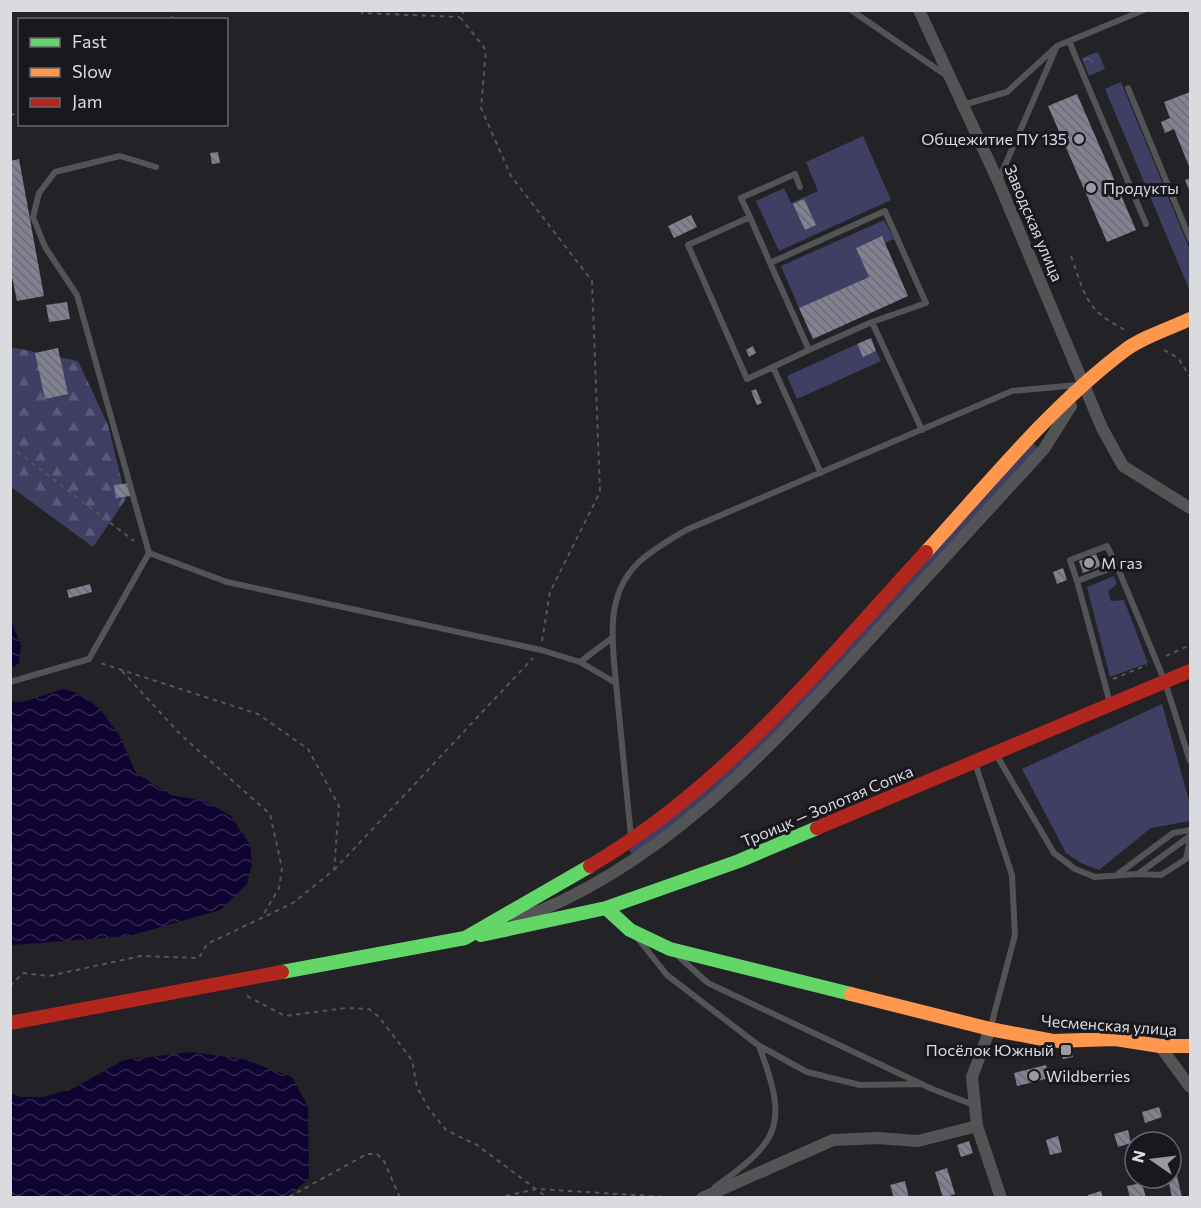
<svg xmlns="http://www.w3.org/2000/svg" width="1201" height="1208" font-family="Commissioner,sans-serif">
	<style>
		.green { fill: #3f3f63 }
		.forest { fill: url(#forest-firs) }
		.park { fill: url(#park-crowns) }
		.water { fill: url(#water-waves) }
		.building { fill: url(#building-back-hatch) }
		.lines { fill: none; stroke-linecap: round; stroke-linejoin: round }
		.path { stroke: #565658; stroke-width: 2; stroke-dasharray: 4.5 4.5; stroke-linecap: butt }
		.lane { stroke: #545457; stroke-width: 6 }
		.street { stroke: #545457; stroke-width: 12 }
		.fast { stroke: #63d668; stroke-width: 14 }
		.slow { stroke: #ff974d; stroke-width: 14 }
		.jam { stroke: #b3261e; stroke-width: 14 }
		.poi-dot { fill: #9a9a9f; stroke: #18181e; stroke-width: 2 }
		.labels { text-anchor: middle; stroke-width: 6; stroke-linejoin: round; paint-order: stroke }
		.poi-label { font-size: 16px; fill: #dadbdf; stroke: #18181e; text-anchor: start }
		.street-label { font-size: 16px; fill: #dadbdf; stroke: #18181e }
	</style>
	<defs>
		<pattern id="forest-firs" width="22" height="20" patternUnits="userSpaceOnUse" patternTransform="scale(1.5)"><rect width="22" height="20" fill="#3f3f63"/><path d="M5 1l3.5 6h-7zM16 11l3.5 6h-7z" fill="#5a5a79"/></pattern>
		<pattern id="park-crowns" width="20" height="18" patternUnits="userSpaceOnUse" patternTransform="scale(1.5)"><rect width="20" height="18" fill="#3f3f63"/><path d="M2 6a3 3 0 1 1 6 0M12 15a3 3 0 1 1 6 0" fill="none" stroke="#5a5a79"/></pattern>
		<pattern id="water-waves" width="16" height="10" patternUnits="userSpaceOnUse" patternTransform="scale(1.5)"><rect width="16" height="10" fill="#0e0331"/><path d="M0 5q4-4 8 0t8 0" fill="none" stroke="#30274e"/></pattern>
		<pattern id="building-back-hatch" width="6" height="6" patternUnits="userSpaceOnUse" patternTransform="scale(1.5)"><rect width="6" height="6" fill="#818190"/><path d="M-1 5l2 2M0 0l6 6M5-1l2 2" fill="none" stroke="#6b6b75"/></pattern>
	</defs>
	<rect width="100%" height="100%" fill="#222227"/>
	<path class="green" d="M1121,82L1190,250L1189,289L1105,89Z
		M863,136L891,200L779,251L756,201L784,188L791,203L818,191L806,162Z
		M884,220L894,239L885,243L881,237L857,248L869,277L799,308L781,266Z
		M857,344L863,356L876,351L881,361L797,399L787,376Z
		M1032,443L1039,448L773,737L691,811L632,855L629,850L685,806Z
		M1114,576L1117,584L1108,591L1111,601L1124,600L1148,663L1110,677L1087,587Z
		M1162,704L1190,804V821L1151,828L1099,870L1081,863L1066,853L1022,769Z"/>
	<path class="forest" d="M11,347L78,361L108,425L126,499L93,547L11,487Z"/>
	<path class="park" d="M1098,52L1105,69L1089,76L1082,58Z"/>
	<path class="water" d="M11,621L21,645L19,663L11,669Z
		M63,689L81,694L100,709L119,735L136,773L171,795L205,801L231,816L250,845L252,863L247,884L220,910L129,936L11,945V701L23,702Z
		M191,1052L243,1059L292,1077L308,1106L309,1179L286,1197H11V1093L20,1097H43L72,1089L124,1060Z"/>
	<path class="building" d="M1190,92V169L1174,129L1165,133L1161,122L1170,118L1164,102Z
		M1077,94L1136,230L1107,242L1048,106Z
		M218,152L220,163L212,164L210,153Z
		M19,159L44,296L17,301L10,268V161Z
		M1190,178V192L1185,180Z
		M804,199L816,225L805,230L793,204Z
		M691,215L697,227L674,238L668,226Z
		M882,236L908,296L813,339L799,308L869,277L856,248Z
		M67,302L70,319L49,322L46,305Z
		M871,338L876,351L863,357L857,344Z
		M753,346L756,353L749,357L746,350Z
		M58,348L68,394L45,399L35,353Z
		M756,389L762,403L757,405L751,391Z
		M129,483L131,496L116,498L114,485Z
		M1096,554L1101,566L1083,573L1079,561Z
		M1063,568L1067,580L1057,584L1053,572Z
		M90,584L92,592L69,598L67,590Z
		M1072,1052L1073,1057L1063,1059L1062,1054Z
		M1046,1065L1050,1078L1017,1086L1014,1073Z
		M1159,1107L1162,1117L1145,1123L1142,1112Z
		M1128,1130L1131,1143L1118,1147L1114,1134Z
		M1058,1136L1062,1152L1050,1155L1046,1140Z
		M969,1141L973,1153L961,1157L957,1145Z
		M947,1168L955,1194L943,1198L935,1172Z
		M1176,1171L1182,1198H1172L1168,1178H1171V1172Z
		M905,1181L909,1198H894L890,1185Z
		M1142,1183L1146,1198H1130L1127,1186Z
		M1101,1191L1103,1198H1088V1195Z"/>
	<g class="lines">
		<path class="path" d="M361,10L362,13L460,17
			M465,10L460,17L486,50L481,108L511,176L592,281L600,492L550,592L542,641
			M170,20L176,10
			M10,115L20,113
			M1071,256C1086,297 1085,310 1127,331
			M1164,350L1178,358L1190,377
			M10,446L134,541
			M1166,656L1190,645
			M122,671L181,735L270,814L282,868L279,888L262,917
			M1113,679L1147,665
			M334,870L533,658
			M10,986L23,973L49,976L141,956L199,958L207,944L293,903L334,870L339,806L308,749L258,714L97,662
			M247,996L285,1016L346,1008L369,1009L379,1017L412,1060L417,1087L429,1109L446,1130L477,1145L548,1198
			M289,1197L367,1154H377L384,1161L400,1198
			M497,1198L537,1189L683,1198"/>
		<path class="lane" d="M851,10L947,76
			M1069,41L1146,224
			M1128,88L1190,239
			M963,105L1007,92L1055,48
			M156,167L120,156L55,172L39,193L33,217L45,247L77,295L149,553L227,582L541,650L580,662L616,683L631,837
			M999,179L1057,46L1144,10
			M750,217L741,198L795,174L800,187
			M770,263L750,217L688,245L747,379L773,367
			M809,350L872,322L922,430
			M821,473L773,367L809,350L770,263L885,211L926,303L872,322
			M1077,581L1070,560L1107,546L1117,566
			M580,662L612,638
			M10,682L89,659L149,553
			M616,683C612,642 605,596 637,564C651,550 670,540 686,530L1012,391L1078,385
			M1110,703L1077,581L1117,566L1165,682L1190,761
			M997,756L1054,853L1075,869L1095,877L1138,874L1190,836
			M975,763L1012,875L1015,935L991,1026
			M1118,874L1173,833L1190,830
			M1138,874L1161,875L1186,859L1190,839
			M639,940L667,975L758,1045L807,1072L860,1085L922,1084
			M679,957L708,983L932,1089L974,1105
			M715,1187C782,1140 788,1123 759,1046"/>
		<path class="street" d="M919,10L998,181L1102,428L1123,466L1190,508
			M516,920C660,869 768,750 869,640C927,577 985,513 1044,449L1071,406
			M990,1029L972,1077L977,1126L1001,1198
			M1160,1046L1190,1087
			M702,1198L833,1140L878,1138L918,1141L977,1126"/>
		<path class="fast" d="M606,908L630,930L670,949L851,994
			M481,935L606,908L739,861L817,828
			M282,972L465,938L590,866"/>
		<path class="slow" d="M926,552C989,483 1050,407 1124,351C1142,337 1169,329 1190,319
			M851,994L990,1029L1053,1041L1115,1039L1160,1046H1190"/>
		<path class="jam" d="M817,828L1190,671
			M590,866C726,786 821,666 926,552
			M10,1023L282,972"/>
	</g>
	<g class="poi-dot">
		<circle cx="1079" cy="139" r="6"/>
		<circle cx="1091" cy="188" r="6"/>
		<circle cx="1089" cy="563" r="6"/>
		<rect x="1060" y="1044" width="12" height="12" rx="3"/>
		<circle cx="1034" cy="1076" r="6"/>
	</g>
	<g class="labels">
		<g class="poi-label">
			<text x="1067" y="145" text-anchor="end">Общежитие ПУ 135</text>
			<text x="1103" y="194">Продукты</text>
			<text x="1101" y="569">М газ</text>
			<text x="1054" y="1056" text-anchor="end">Посёлок Южный</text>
			<text x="1046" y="1082">Wildberries</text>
		</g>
		<g class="street-label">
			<text transform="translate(1034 223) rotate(67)" y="6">Заводская улица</text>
			<text transform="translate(827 806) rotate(-23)" y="6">Троицк — Золотая Сопка</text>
			<text transform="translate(1109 1025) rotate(4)" y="6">Чесменская улица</text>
		</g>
	</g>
	<rect width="1201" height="1208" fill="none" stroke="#dadbdf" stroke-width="24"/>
	<rect x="18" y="18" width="210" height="108" fill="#18181e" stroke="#66666b" stroke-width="1.5"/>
	<rect x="30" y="38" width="30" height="9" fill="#63d668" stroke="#66666b" stroke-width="1.5"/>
	<text x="72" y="48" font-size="18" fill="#dadbdf">Fast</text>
	<rect x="30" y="68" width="30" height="9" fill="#ff974d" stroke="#66666b" stroke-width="1.5"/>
	<text x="72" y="78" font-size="18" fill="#dadbdf">Slow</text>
	<rect x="30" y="98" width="30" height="9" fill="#b3261e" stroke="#66666b" stroke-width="1.5"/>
	<text x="72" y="108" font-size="18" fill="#dadbdf">Jam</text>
	<g transform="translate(1153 1160) rotate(284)"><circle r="28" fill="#18181e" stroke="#66666b" stroke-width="1.5"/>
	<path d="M0-4.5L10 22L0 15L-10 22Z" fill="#9a9a9f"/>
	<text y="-9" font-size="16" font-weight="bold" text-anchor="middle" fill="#dadbdf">N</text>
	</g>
</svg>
